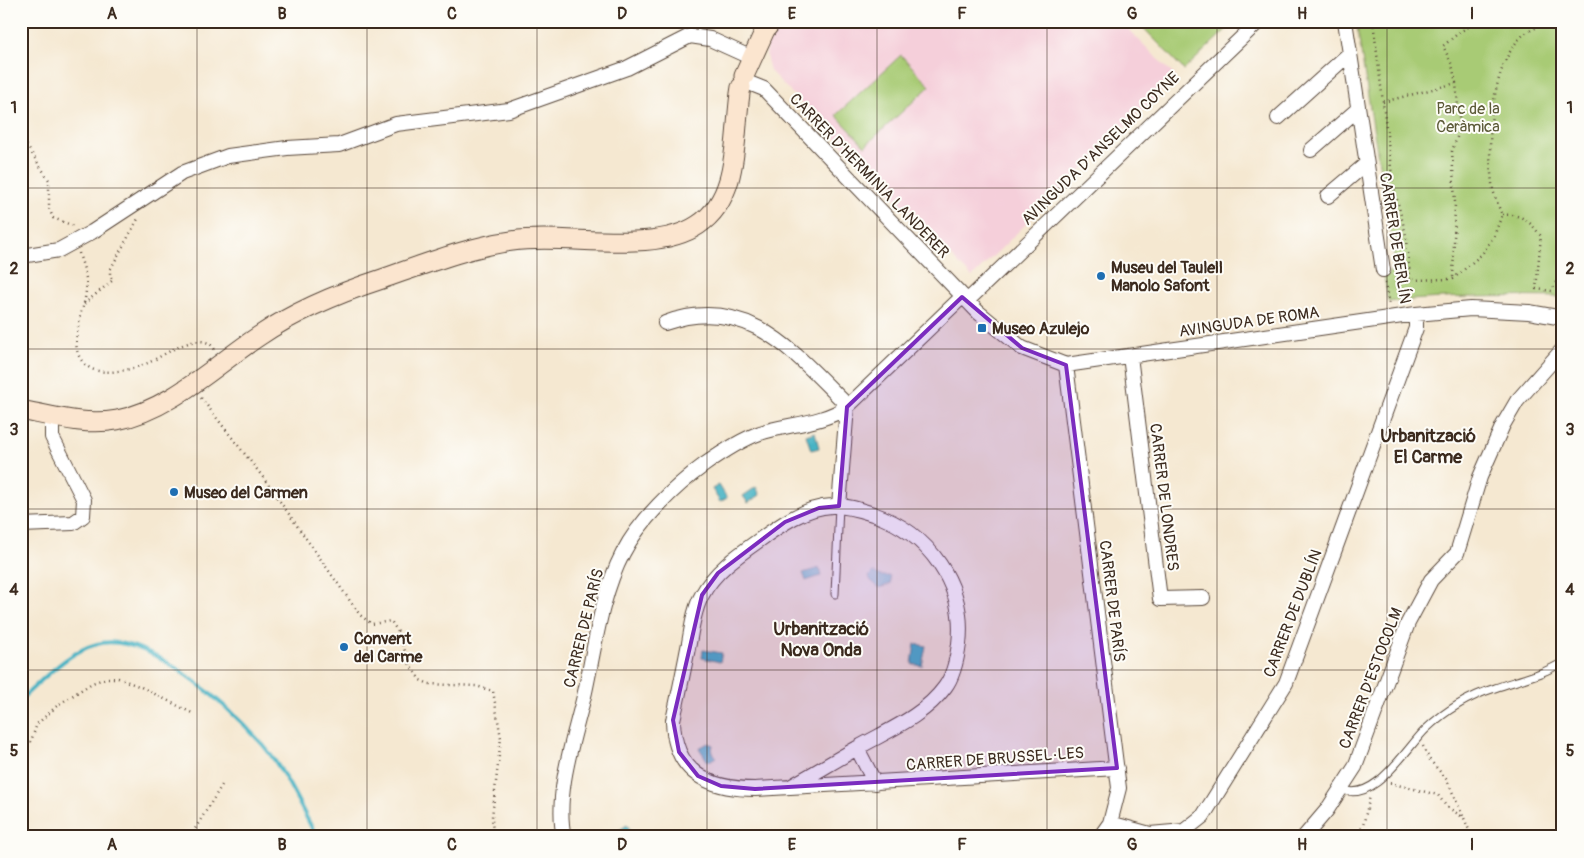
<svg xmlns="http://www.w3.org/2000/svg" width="1584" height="858" font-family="Pangolin,sans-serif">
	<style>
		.built { fill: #f5cfda }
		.green { fill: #a8cb74; stroke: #727a49 }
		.water { fill: #47b3c4; stroke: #416e71 }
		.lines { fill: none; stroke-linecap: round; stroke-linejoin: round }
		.stream { stroke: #47b3c4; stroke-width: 4 }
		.lane-casing { stroke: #574639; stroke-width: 9 }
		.street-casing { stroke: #574639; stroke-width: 16 }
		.secondary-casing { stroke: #574639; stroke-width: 21 }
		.path { stroke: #574639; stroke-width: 2.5; stroke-dasharray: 1 4; stroke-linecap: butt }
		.lane { stroke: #fff; stroke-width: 7 }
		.street { stroke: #fff; stroke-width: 14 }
		.secondary { stroke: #fbe5cf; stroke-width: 19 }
		.marked { fill: #7b2cbf; fill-opacity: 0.2; stroke: #7b2cbf; stroke-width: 4; stroke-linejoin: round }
		.grid { fill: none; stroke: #3b2a1e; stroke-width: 1; stroke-opacity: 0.55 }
		.poi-dot { fill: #1f6fb2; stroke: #fdfcf7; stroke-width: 2 }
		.labels { text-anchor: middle; stroke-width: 4; stroke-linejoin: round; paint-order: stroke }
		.park-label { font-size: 16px; fill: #5c5a38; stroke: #fdfcf7 }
		.street-label { font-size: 16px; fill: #3b2a1e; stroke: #fdfcf7 }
		.poi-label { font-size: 16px; font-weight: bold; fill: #3b2a1e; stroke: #fdfcf7; text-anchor: start }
		.neighbourhood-label { font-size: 18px; font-weight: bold; fill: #3b2a1e; stroke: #fdfcf7 }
		.neatline { fill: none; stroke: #3b2a1e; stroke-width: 2 }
		.grid-label { font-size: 16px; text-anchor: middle; font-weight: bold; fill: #3b2a1e }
	</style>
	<rect width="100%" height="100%" fill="#fdfcf7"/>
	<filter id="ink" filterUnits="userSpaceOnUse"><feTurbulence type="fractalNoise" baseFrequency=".02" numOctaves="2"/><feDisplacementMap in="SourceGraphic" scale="10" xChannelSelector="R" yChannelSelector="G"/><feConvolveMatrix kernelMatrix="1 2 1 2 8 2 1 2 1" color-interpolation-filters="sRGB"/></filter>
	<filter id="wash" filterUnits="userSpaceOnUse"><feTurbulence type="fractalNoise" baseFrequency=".0096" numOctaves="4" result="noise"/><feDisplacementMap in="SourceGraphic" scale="20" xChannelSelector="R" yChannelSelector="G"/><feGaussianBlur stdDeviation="1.12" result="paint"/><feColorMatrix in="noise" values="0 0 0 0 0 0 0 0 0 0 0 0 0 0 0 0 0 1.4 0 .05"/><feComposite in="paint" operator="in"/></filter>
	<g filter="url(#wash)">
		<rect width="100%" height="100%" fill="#f5e8d1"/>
		<path class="built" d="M788,21H1120L1176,77L972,277L770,71L767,59L766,47L771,37Z"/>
		<path class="green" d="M1137,21H1235L1184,70Z
			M1356,21H1563V297C1504,296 1447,296 1388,302L1384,275L1396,269Z
			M901,55L930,86L865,146L836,115Z"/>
		<path class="water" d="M815,432L819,448L811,450L806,435Z
			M719,485L727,498L720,502L712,489Z
			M756,487L760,495L748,503L743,496Z
			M819,568L821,576L806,581L803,573Z
			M873,572L881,576H890L891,584L879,588L870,580L869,576Z
			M915,644L926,646L922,666L912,664Z
			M703,650L722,653L720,662L702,658Z
			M708,743L713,745L712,750L716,757L708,762L699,748Z
			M627,825L631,831L623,837H618L615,833Z"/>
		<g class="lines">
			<path class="stream" d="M21,699C44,679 67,652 97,644C148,630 232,710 263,745C285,771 300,807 317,837"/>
		</g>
	</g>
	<g filter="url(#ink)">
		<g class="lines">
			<g class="lane-casing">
				<path id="lane" d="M835,594L839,506
					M1341,789C1374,805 1406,748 1426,729C1445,711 1470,696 1495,688C1518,680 1542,675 1563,662"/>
			</g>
			<g class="street-casing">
				<path id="street" d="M1345,21L1383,270
					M749,83L764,89L978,312L1022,348L1066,365L1416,314L1471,309L1529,312L1563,318
					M1278,118L1349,54
					M1311,150L1358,109
					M1328,196L1366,164
					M21,256L59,250L92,232L182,173L228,156L287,148L339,145L396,124L509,110L627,68L690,36L710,39L752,58
					M967,301L1259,21
					M665,323C745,294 791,349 842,400L847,407L839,506
					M1130,356L1160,599L1203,598
					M1066,365L1119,788L1110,823L1100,837
					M21,525L73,523L83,516L84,500L52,437V416
					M857,748L875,783
					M790,787C813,774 836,760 859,747C889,730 924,716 945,687C954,675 957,659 959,644C966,585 929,533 873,514C860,510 846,505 832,506C805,507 780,525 758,541C738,555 714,572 702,595C694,609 692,627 689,643C684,668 679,694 673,720C674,772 707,789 755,789L1117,768
					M1110,823L1150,834L1184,831L1203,816L1286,683L1416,328V314
					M564,837C554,793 575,735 585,692C595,646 601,595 623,553C639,521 675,486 704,465C721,453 740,440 760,433C788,424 821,424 847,407L962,297
					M1304,837L1327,810L1355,767L1408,623L1431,580L1457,553L1480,477L1503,425L1517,401L1563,349"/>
			</g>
			<g class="secondary-casing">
				<path id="secondary" d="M744,76L765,30L772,21
					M21,410C52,416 85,426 117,420C170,410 215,365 259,336C297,310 339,293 382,279C425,264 468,247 512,241C566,233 653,255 698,225C742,196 733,132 741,87"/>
			</g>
			<path class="path" d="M1373,21L1393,184L1407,239L1410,280L1453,279L1482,254L1494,236L1502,215C1498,205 1493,193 1492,183C1487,141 1490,67 1522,36C1529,30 1541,26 1549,21
				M1562,21L1563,23
				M1456,83L1452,65L1443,46L1461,31L1480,21
				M1383,102L1456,83L1460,129L1452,151L1455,202L1453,279
				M1563,118V131
				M21,137L49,180V208L53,218L74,226
				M1502,215C1522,213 1530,222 1541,236L1536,289L1552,291L1563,266
				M79,253C82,265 88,276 86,290C85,313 64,348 87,366C102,378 135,369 150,362C165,355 202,327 215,350
				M1385,283L1389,304
				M84,304L113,280L110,276V270L139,217
				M201,398L262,476L360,615L372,624L391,621L398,632L410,665L420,680L429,684L476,686L493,691L501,738L492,817L493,837
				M1423,746L1430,760L1447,780L1463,816
				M21,754L31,741L37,724L58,705L92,683L107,678H118L141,687L194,714
				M1390,783L1438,795L1446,806L1464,818L1472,837
				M190,837L222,785
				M1356,837L1363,826L1370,796"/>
			<use href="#lane" class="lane"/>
			<use href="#street" class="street"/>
			<use href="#secondary" class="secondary"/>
		</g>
	</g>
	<path class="marked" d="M962,297L1022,348L1066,365L1117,768L755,789L721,786L698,776L679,752L673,720L702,595L718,573L785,522L819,508L839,506L847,407Z"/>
	<path class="grid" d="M197,21V837M367,21V837M537,21V837M707,21V837M877,21V837M1047,21V837M1217,21V837M1387,21V837M21,188H1563M21,349H1563M21,509H1563M21,670H1563"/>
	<g class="poi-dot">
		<circle cx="1101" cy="276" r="5"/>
		<rect x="977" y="323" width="10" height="10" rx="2.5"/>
		<circle cx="174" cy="492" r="5"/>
		<circle cx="344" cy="647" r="5"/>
	</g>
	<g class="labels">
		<g class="park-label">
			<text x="1468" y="114">Parc de la<tspan x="1468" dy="18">Ceràmica</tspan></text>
		</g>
		<g class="street-label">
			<text transform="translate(1100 148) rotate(-44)" y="6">AVINGUDA D'ANSELMO COYNE</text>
			<text transform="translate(870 175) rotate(46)" y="6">CARRER D'HERMINIA LANDERER</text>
			<text transform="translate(1396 238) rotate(81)" y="6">CARRER DE BERLÍN</text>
			<text transform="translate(1249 321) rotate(-8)" y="6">AVINGUDA DE ROMA</text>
			<text transform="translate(1165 497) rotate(83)" y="6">CARRER DE LONDRES</text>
			<text transform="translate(1113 601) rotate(83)" y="6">CARRER DE PARÍS</text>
			<text transform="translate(1292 613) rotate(-69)" y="6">CARRER DE DUBLÍN</text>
			<text transform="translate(583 628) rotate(-76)" y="6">CARRER DE PARÍS</text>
			<text transform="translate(1370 678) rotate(-69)" y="6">CARRER D'ESTOCOLM</text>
			<text transform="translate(995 758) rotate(-4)" y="6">CARRER DE BRUSSEL·LES</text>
		</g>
		<g class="poi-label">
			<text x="1111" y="273">Museu del Taulell<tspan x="1111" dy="18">Manolo Safont</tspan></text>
			<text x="992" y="334">Museo Azulejo</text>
			<text x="184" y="498">Museo del Carmen</text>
			<text x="354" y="644">Convent<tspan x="354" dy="18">del Carme</tspan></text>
		</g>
		<g class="neighbourhood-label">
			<text x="1428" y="442">Urbanització<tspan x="1428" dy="21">El Carme</tspan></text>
			<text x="821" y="635">Urbanització<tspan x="821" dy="21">Nova Onda</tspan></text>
		</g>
	</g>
	<rect width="1584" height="858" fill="none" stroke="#fdfcf7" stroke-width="55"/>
	<rect x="28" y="28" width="1528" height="802" class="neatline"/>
	<g class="grid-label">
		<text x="112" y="19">A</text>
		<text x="282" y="19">B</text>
		<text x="452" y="19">C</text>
		<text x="622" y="19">D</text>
		<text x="792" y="19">E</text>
		<text x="962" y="19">F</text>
		<text x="1132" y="19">G</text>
		<text x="1302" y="19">H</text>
		<text x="1472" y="19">I</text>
		<text x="14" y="113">1</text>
		<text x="1570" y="113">1</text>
		<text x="14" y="274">2</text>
		<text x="1570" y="274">2</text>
		<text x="14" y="435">3</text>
		<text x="1570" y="435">3</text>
		<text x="14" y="595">4</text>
		<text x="1570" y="595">4</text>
		<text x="14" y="756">5</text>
		<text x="1570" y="756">5</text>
		<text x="112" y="850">A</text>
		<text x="282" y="850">B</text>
		<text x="452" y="850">C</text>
		<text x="622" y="850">D</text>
		<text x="792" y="850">E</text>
		<text x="962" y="850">F</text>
		<text x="1132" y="850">G</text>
		<text x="1302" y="850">H</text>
		<text x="1472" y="850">I</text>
	</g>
</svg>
